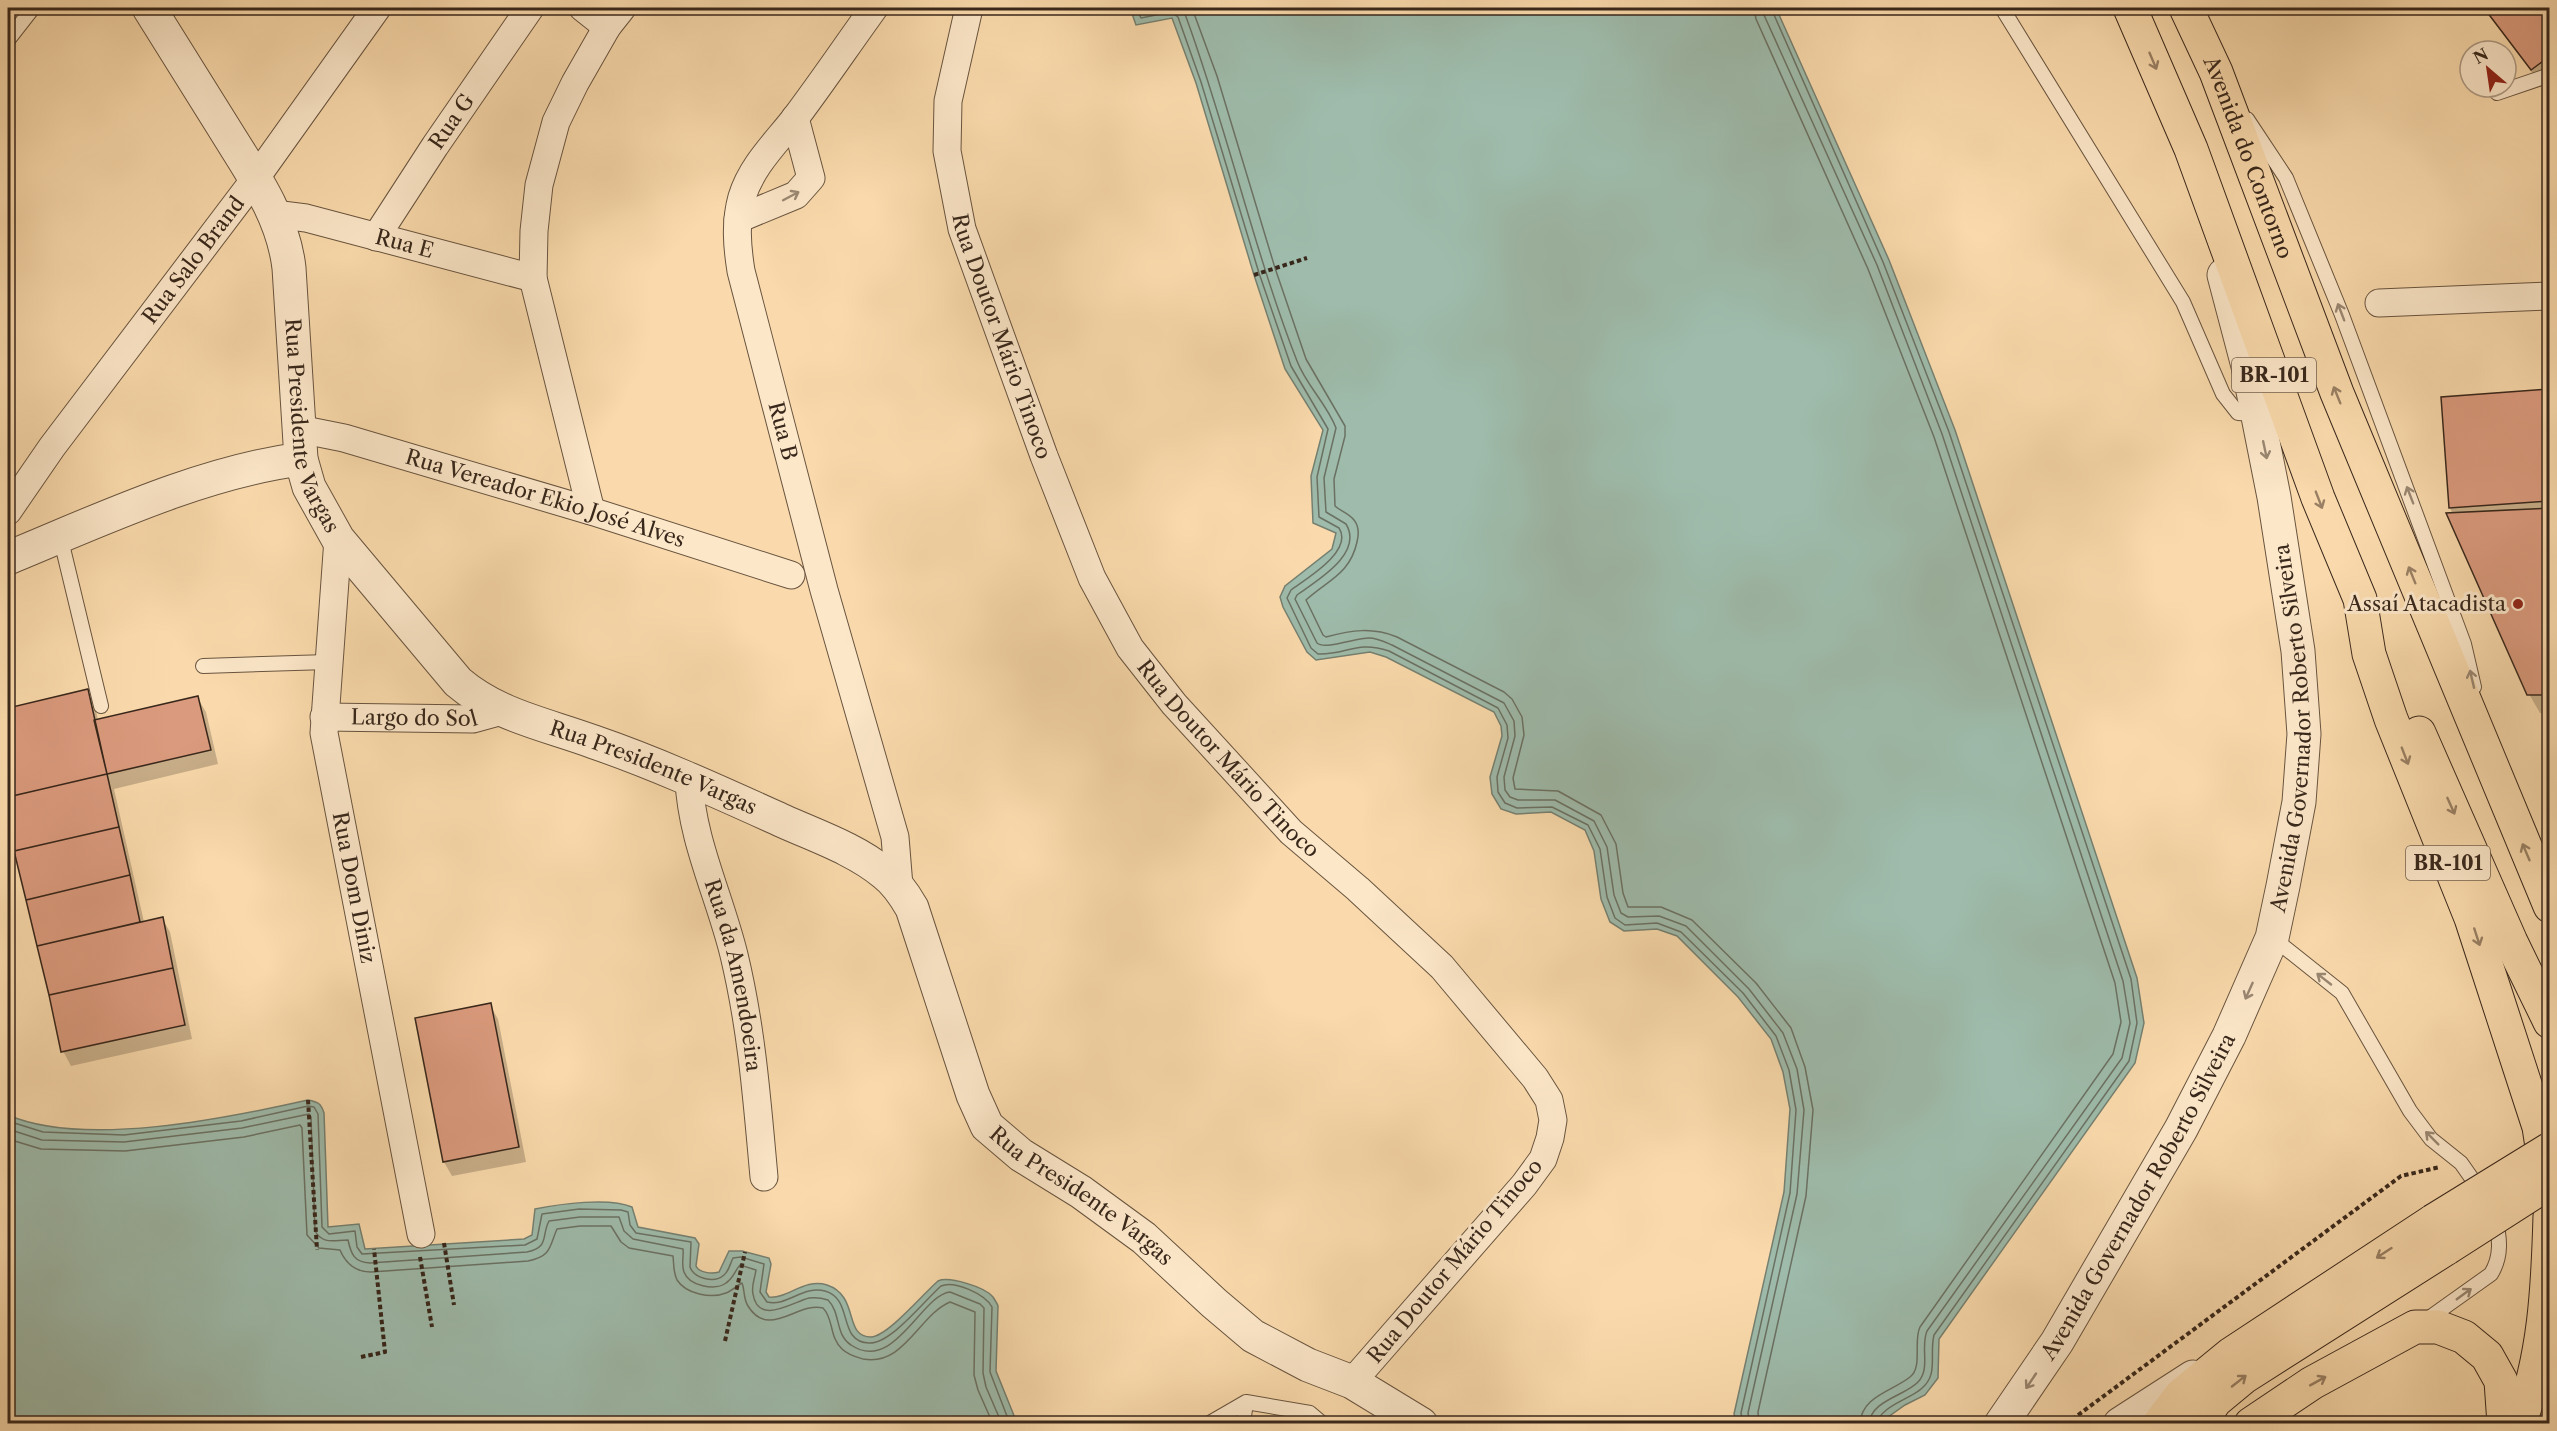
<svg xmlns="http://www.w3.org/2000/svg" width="2557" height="1431" font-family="'Libre Caslon Text',serif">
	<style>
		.water { fill: #9ebbab; stroke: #758071; stroke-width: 1.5 }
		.shadow { fill: #0003 }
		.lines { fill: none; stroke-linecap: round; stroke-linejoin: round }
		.shore { stroke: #6b7163; stroke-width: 1.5 }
		.building { fill: #da9a7d; stroke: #38271b; stroke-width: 1.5 }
		.service-casing { stroke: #68543f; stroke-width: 16 }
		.minor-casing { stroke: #68543f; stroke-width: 29 }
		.tertiary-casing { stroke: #68543f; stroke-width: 35 }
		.primary-casing { stroke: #38271b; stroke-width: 35 }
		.motorway-casing { stroke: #38271b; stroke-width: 35 }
		.path { stroke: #38271b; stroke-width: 4; stroke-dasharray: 4.5 3; stroke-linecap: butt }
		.service { stroke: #fce7c9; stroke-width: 14 }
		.minor { stroke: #fce7c9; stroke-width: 27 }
		.tertiary { stroke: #fce7c9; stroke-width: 33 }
		.primary { stroke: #fadaac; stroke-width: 33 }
		.motorway { stroke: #fadaac; stroke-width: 33 }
		.primary-bridge-casing { stroke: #38271b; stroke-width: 35; stroke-linecap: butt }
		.primary-bridge { stroke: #fadaac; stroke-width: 33 }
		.oneway { stroke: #998064 }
		.oneway2 { stroke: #9a8772 }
		.poi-dot { fill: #8f2418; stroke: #fce7c9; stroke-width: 2 }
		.labels { text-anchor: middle; stroke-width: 6; stroke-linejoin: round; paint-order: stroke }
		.shield { fill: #fce7c9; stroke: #73614f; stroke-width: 1.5 }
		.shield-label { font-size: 20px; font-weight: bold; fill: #38271b }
		.street-label { font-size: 21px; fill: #38271b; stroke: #fce7c9 }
		.poi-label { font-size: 21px; fill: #38271b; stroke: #fce7c9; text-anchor: end }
	</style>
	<rect width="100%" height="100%" fill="#fadaac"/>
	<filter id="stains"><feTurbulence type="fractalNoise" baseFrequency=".00333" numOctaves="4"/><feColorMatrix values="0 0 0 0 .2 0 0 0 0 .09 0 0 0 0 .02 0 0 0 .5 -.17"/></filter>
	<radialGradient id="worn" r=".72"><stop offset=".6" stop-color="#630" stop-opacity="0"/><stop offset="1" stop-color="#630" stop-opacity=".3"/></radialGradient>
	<path class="water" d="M1130,8H1776L1889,260L1955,430L2137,978L2144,1023L2135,1063L1939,1339L1938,1378L1925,1395L1905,1405L1881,1422L1737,1423L1734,1414L1784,1192L1790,1109L1783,1072L1771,1039L1738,997L1677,936L1657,929L1624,931L1610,922L1601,899L1594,851L1585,830L1551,812L1516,814L1501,809L1492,794L1490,777L1502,736L1501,726L1494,712L1386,657L1370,652L1316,660L1307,652L1283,607L1280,597L1285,586L1332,549L1336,533L1313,523L1311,476L1323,430L1285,369L1254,275L1196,83L1172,18L1136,25Z
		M308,1100C318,1102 321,1103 324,1113L328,1227L359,1224L365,1249L524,1239L532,1235L535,1209C560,1204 609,1197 632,1207L638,1227L695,1238L699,1244L696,1266C699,1273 712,1274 719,1272L729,1251H742L769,1258L771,1264L766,1292L769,1297C788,1299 804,1278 827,1285C860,1296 843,1337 871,1337C888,1336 923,1294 938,1281C949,1276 985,1287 993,1297C993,1297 998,1305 998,1306L996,1371L1017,1423L8,1424V1115C84,1148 228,1118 308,1100Z"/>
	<path class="shadow" d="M2483,8H2550V76L2540,83Z
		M2550,390V713H2540L2529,694L2450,508Z
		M87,691L95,705L98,721L197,697L206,712L218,764L114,789L144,922L162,918L170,932L192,1039L71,1066L63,1051L8,815V709Z
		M490,1005L498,1019L526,1162L452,1176L444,1162L417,1019Z"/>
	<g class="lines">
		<path class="shore" d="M1136,8L1141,18L1171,12L1178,17L1201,82L1259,273L1291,366L1328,429L1317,477L1319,517L1339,528C1354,551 1306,579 1291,590L1287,598L1311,648L1318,654C1347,655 1356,640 1389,651L1498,708L1507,725L1508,738L1497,777L1498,792L1505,803L1517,808L1552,807L1588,825L1600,849L1607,897L1615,918L1625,925L1657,923L1681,932L1743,993L1776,1036L1789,1070L1796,1110L1790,1193L1741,1413L1743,1424
			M1180,8L1185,14C1227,128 1253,248 1297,361C1306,385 1327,404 1336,428L1324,478L1326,512L1346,524C1364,554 1316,581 1297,595L1295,599L1317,643C1325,650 1356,638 1369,638C1377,638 1385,642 1392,645L1504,703L1514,721L1515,736L1504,777L1505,790L1510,797L1518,800H1555L1594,821L1607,847L1614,895L1621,913L1628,917L1659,916L1686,926L1749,989L1783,1033L1797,1069L1804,1110L1797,1194L1748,1413L1750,1424
			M1192,8L1217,76L1275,268L1306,359L1345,426V436L1334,479L1335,506C1340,511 1349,513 1354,520C1359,526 1359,534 1357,542C1350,574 1328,580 1306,600L1323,635L1326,637C1352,630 1372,627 1397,637L1504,692L1512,699L1522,717L1524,735L1513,778L1515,789L1558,791L1601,815L1616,844L1623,893L1628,907H1661L1692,920L1756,983L1791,1028L1805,1067L1813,1110L1806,1196L1758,1412L1759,1424
			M1754,8L1756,19L1868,269L1934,437L2115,983L2121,1022L2113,1054L1920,1327C1913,1341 1923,1367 1910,1377C1893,1391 1861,1396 1860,1424
			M1763,8L1764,15L1877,265L1942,434L2123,981L2130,1023L2122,1058L1927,1331C1920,1348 1931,1368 1918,1382C1905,1396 1871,1400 1869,1424
			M1771,8L1883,262L1949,432L2131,979L2137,1023L2129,1061L1934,1335C1929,1355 1939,1375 1921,1389C1910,1399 1879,1407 1877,1424
			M8,1121L43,1132L124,1135L241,1121L308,1106L314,1107L318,1114L322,1227L329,1234L355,1231L357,1247L362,1254L525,1245L537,1239L542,1214L579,1209L621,1210L628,1212L630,1225L636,1233L691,1242L690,1267C694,1278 714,1284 724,1275C729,1271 730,1264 733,1258L741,1257L764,1264L760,1292L767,1302C787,1307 803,1285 825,1291C854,1299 837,1342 869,1343C891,1344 924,1301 941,1286C954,1280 985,1294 992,1307L990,1372L1010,1424
			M8,1129L42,1140L124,1142L242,1128L309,1114L311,1117L315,1231C323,1245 334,1240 348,1240C351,1254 354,1262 370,1263L527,1252C550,1247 541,1236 549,1221L580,1217H619L624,1231L633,1239L683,1249C684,1256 681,1265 684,1272C689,1286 715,1291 726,1283C734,1278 735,1270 740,1265L756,1270C755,1278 751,1286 753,1294C758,1326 793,1302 809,1298C816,1297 822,1298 828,1300C841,1313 835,1335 851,1345C894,1374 921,1295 950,1292L980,1304L984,1308L983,1373L986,1387L1002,1424
			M8,1139L41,1149L125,1151L244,1137L300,1125L302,1128L307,1235L319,1248L340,1250C346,1264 355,1272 371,1272L528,1261C552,1256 549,1247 557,1229L580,1226H611L621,1242L629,1248L673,1256C674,1264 673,1272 677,1280C686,1294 711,1299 726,1293C732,1291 736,1286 742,1283C745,1290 743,1298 748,1306C769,1340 798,1301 823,1308C834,1319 829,1337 842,1349C848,1355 856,1357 863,1359C904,1367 919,1315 950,1302L975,1312L974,1375L978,1390L993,1424"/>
	</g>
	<path class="building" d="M2484,8H2550V56L2531,70Z
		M2550,389V501L2449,508L2441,397Z
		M2550,508V695H2527L2446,513Z
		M88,689L107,774L8,797V708Z
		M198,696L211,750L107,774L94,720Z
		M107,774L119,827L14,851L8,823V797Z
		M119,827L130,875L26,900L14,851Z
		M130,875L140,922L37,946L26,900Z
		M163,917L173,968L49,995L37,946Z
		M173,968L185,1025L61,1052L49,995Z
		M491,1003L519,1147L443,1162L415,1018Z"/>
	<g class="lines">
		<g class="service-casing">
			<path id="service" d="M2002,8L2183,302L2223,394L2238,413L2257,414
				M8,40L33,8
				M2497,93L2550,75
				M2247,119L2286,178L2342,315L2464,644L2474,687
				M60,536L101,706
				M203,666L328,662
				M2273,938L2342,993L2410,1111L2431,1139L2461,1163L2482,1193
				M2425,1321L2491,1274C2502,1256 2500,1238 2495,1218
				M1208,1424L1246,1402L1310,1413L1323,1424
				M1243,1424L1246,1402"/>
		</g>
		<g class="minor-casing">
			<g id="minor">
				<path d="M583,8L607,27"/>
				<path id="s1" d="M874,8C848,44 823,81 796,117C776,143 752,165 742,197C735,222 737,246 741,271L824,590L895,837L899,886"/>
				<path id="s2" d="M969,8L948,101L947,151L962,229L1044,456L1092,578L1130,648L1174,704L1291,832L1358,889L1442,967L1535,1078L1549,1100L1553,1120L1550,1138L1543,1159L1524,1185L1352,1382"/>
				<path id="s3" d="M274,214L306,218L533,278"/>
				<path d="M738,219L796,195L811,178L795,118"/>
				<path id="s4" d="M376,237L435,146L530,8"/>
				<path d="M2379,303L2550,296"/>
				<path id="s5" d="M299,429L344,438L591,511L791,575"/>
				<path id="s6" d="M8,511L52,447L255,179L377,8"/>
				<path d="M591,511L533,278L534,231L539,185L556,122L575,83L607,27L622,8"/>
				<path id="s7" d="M338,539L324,733L421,1234"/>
				<path id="s8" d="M324,717L473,719L502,711"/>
				<path id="s9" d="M689,779C691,839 720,897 734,955C752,1030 757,1101 764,1177"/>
			</g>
		</g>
		<g class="tertiary-casing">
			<g id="tertiary">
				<path id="s10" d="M149,8C174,48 199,88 224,128C251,172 283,215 289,268L301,459L309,487L338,539L458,682C498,716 545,724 594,742C658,764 721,793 783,821C816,836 855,849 884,873C896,882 904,894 912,908L973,1095L987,1126L1021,1155L1081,1192L1144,1238L1214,1303L1253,1336L1308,1365L1352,1382L1421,1424"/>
				<path d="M8,558C100,520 202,472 301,459"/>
				<path id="s11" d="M2001,1424L2057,1342L2181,1129L2229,1036L2272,938L2283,886L2299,802L2304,734L2298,651L2274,497L2248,366L2224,275"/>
				<path d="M2120,1424L2193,1377"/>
			</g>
		</g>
		<g class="primary-casing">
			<path id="primary" d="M2159,1424L2181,1395L2231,1354L2433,1221
				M2200,1424L2215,1401L2244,1377L2447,1248"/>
		</g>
		<g class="motorway-casing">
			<g id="motorway">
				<path d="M2130,8L2191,149L2318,498L2360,599L2369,654L2391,719L2471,918L2539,1127L2547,1179"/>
				<path id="s12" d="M2186,8L2216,72L2337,393L2550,906"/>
				<path d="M2419,733L2511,942L2550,1022"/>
				<path d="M2251,1424L2312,1383L2415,1327H2438L2464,1337L2487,1356L2501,1381L2504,1424"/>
				<path d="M2519,1424C2545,1357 2548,1286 2550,1216"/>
			</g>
		</g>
		<path class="path" d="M1254,275L1307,258
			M308,1100L317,1250
			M444,1243L454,1305
			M420,1257L432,1327
			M725,1341L745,1252
			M361,1357L385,1352L374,1249
			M2066,1424L2401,1176L2440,1167"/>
		<use href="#service" class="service"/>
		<use href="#minor" class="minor"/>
		<use href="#tertiary" class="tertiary"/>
		<use href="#primary" class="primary"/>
		<use href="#motorway" class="motorway"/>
		<g class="primary-bridge-casing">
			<path id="primary-bridge" d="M2433,1221L2550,1149
				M2447,1248L2550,1182"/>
		</g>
		<use href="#primary-bridge" class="primary-bridge"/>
	</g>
	<defs><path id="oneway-shaft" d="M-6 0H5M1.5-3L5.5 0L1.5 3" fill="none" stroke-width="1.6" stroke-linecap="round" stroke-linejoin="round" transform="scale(1.5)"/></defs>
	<g class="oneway">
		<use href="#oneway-shaft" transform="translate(2153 61) rotate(67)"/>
		<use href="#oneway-shaft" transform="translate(2337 395) rotate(-112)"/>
		<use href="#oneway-shaft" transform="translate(2319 500) rotate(69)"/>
		<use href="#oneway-shaft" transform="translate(2412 575) rotate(-112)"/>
		<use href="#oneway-shaft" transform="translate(2405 756) rotate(69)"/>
		<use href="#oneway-shaft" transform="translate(2451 806) rotate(66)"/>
		<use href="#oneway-shaft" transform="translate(2526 852) rotate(-113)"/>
		<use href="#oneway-shaft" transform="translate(2477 937) rotate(72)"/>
		<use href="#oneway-shaft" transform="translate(2384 1253) rotate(147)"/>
		<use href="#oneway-shaft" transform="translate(2239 1381) rotate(-38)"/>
		<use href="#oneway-shaft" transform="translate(2318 1381) rotate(-29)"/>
	</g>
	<g class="oneway2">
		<use href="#oneway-shaft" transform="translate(791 196) rotate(-28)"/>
		<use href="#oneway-shaft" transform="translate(2341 312) rotate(-111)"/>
		<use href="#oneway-shaft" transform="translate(2265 450) rotate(78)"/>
		<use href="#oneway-shaft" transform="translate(2410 495) rotate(-111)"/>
		<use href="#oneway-shaft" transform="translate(2472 679) rotate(-103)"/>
		<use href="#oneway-shaft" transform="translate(2324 979) rotate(-142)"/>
		<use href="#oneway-shaft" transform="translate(2249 991) rotate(114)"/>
		<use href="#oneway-shaft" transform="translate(2432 1138) rotate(-135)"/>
		<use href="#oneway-shaft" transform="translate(2464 1294) rotate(-36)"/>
		<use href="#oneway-shaft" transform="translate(2031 1381) rotate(124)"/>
	</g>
	<circle class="poi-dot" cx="2518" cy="604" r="6"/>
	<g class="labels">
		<g class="shield">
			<rect x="2232" y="358" width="84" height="34" rx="4.5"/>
			<rect x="2406" y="846" width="84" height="34" rx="4.5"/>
		</g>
		<g class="shield-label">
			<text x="2274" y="382">BR-101</text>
			<text x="2448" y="870">BR-101</text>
		</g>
		<g class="street-label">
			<text dy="7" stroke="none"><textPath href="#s4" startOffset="138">Rua G</textPath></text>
			<text dy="7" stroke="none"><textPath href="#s12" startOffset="162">Avenida do Contorno</textPath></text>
			<text dy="7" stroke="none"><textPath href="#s3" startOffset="134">Rua E</textPath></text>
			<text dy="7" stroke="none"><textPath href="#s6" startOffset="312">Rua Salo Brand</textPath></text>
			<text dy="7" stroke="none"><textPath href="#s2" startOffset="339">Rua Doutor Mário Tinoco</textPath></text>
			<text dy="7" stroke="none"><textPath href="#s10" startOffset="458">Rua Presidente Vargas</textPath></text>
			<text dy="7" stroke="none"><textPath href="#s1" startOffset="471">Rua B</textPath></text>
			<text dy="7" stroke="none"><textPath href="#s5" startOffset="256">Rua Vereador Ekio José Alves</textPath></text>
			<text dy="7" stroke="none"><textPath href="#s8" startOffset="90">Largo do Sol</textPath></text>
			<text dy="7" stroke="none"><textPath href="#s11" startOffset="770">Avenida Governador Roberto Silveira</textPath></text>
			<text dy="7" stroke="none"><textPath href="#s2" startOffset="825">Rua Doutor Mário Tinoco</textPath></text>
			<text dy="7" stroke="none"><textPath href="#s10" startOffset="978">Rua Presidente Vargas</textPath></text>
			<text dy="7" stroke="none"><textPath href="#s7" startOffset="352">Rua Dom Diniz</textPath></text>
			<text dy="7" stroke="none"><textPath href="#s9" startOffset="202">Rua da Amendoeira</textPath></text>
			<text dy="7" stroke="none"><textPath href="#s10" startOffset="1626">Rua Presidente Vargas</textPath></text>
			<text dy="7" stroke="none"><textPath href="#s11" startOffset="266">Avenida Governador Roberto Silveira</textPath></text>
			<text transform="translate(1455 1261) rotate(-50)" y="7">Rua Doutor Mário Tinoco</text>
		</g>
		<g class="poi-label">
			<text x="2506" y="611">Assaí Atacadista</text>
		</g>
	</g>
	<rect width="2557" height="1431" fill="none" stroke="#fadaac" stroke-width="30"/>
	<rect x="9" y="9" width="2539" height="1413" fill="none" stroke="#38271b" stroke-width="3"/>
	<rect x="15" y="15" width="2527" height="1401" fill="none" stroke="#38271b" stroke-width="1.5"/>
	<g transform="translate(2488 69) rotate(331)"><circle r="28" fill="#fce7c9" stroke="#ae9a83" stroke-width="1.5"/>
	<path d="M0-4.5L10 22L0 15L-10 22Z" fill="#8f2418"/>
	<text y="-9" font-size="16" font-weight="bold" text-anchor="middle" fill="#38271b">N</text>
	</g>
	<rect width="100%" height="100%" filter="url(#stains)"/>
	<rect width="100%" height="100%" fill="url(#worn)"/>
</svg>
